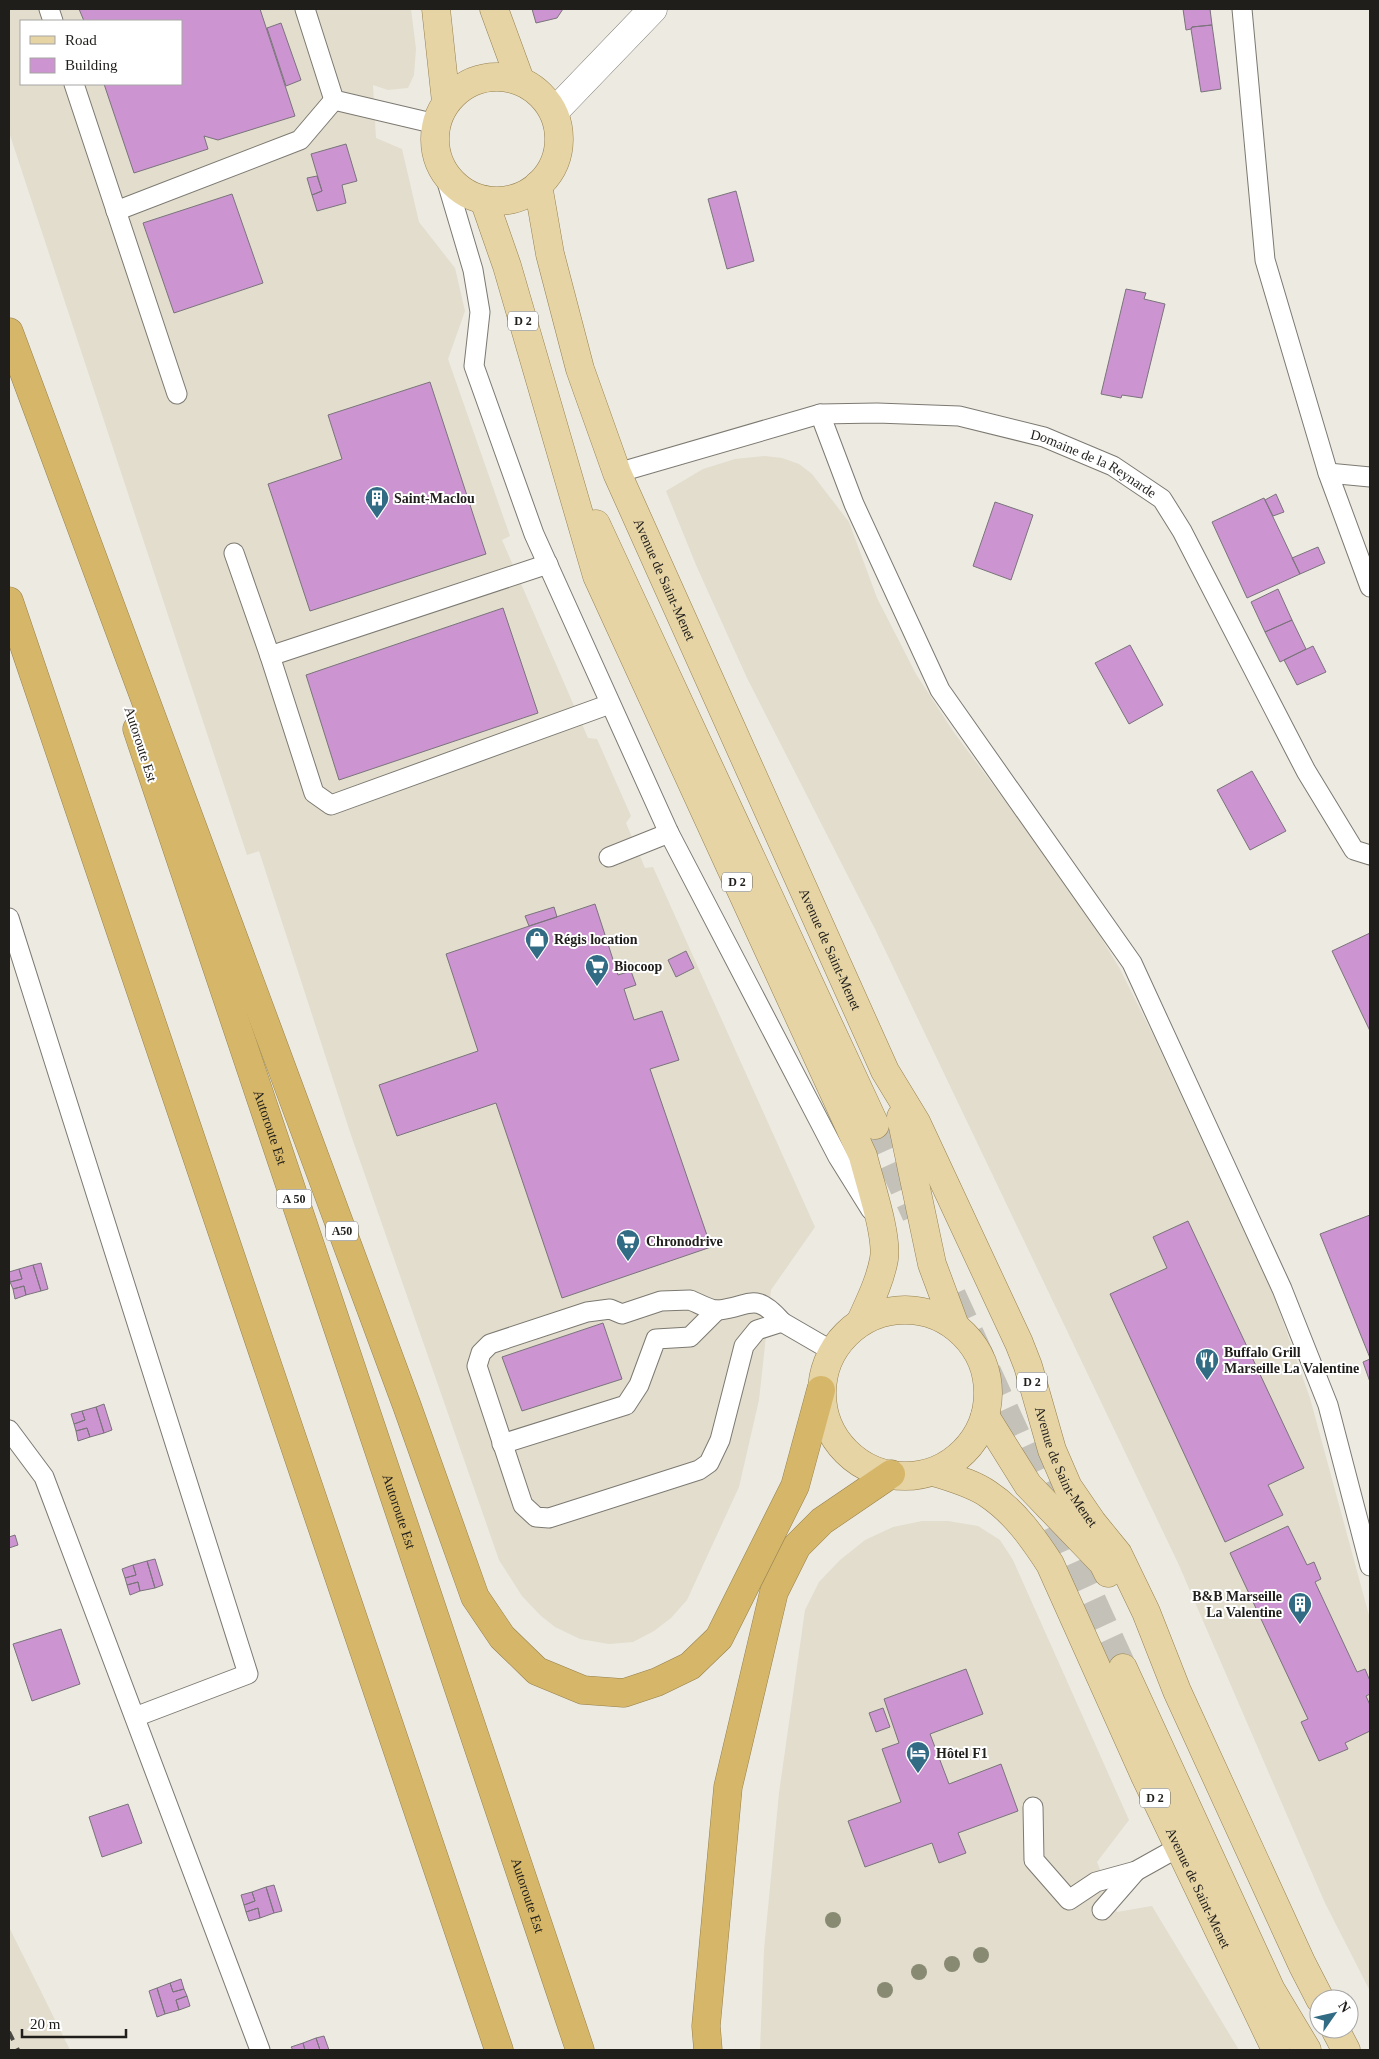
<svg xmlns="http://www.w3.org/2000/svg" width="1379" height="2059" font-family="'Times New Roman',serif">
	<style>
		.built { fill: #e2ddcd; fill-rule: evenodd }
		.building { fill: #cc94d0; stroke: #7a747b }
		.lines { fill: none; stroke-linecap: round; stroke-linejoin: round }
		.primary-tunnel { stroke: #c4c1b9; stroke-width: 28; stroke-dasharray: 28 14; stroke-linecap: butt }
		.lane-casing { stroke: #7c7971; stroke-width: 21 }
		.street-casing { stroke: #7c7971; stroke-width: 29 }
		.primary-casing { stroke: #96814e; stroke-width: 29 }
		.highway-casing { stroke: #96814e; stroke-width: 29 }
		.lane { stroke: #fff; stroke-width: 19 }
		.street { stroke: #fff; stroke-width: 28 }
		.primary { stroke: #e6d4a5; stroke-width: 28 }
		.highway { stroke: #d6b769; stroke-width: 28 }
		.rail { stroke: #4a4844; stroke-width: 4; stroke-dasharray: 9 9; stroke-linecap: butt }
		.tree { fill: #888a72 }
		.labels { text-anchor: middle; stroke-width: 4; stroke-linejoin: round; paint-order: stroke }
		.shield { fill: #fff; stroke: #63625f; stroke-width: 1 }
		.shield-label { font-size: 12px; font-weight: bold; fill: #201e1b }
		.street-label { font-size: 14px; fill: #201e1b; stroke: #fff }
		.poi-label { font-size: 14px; font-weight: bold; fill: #201e1b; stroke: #fff; text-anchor: start }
	</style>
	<rect width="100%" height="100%" fill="#edeae1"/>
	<path class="built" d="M9,9H411L416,49L414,75L408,88L388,90L373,85L376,138L402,149L419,222L455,268L465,311L448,359L510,536L502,540L588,738L597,739L631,816L626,823L645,868L653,867L815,1227L771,1290L759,1400L739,1487L687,1600L671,1618L654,1631L633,1642L609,1644L580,1639L555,1627L540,1615L522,1596L499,1560L351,1135L259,851L247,855L9,132ZM21,21H181V84H21Z
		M765,456L782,458L799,464L812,474L849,522L877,598L916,674L953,731L1077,898L1120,969L1154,1037L1275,1299L1310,1398L1370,1619V1991L1325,1903L1178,1563L875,929L747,678L696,565L666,491L703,469L735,459Z
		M922,1521H948L978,1526L1000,1540L1013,1560L1129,1820L1097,1862L1117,1912L1152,1906L1239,2050H760L764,1950L779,1793L805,1610L819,1582L840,1560L865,1540L893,1527Z
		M9,1927L70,2050H9Z"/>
	<path class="building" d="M79,9H260L295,116L218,140L204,136L208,149L134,173L104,84H181V21H84Z
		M532,9H563L557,18L536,23Z
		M1183,9H1210L1212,25L1192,27L1191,29L1186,30Z
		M281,23L301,80L286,86L267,28Z
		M1212,25L1221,89L1201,92L1191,29L1192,27Z
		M346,144L357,181L342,185L346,203L317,211L312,195L322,191L311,154Z
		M317,176L322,191L312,195L307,178Z
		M736,191L754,261L727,269L708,199Z
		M232,194L263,283L174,313L143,223Z
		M1126,289L1146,293L1144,299L1165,304L1142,398L1122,395L1121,398L1101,394Z
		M430,382L486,554L310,611L268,484L342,459L328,415Z
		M1276,494L1284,512L1273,516L1265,500Z
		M1264,498L1300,574L1247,598L1212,522Z
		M995,502L1033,515L1011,580L973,566Z
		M1318,547L1325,563L1300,574L1292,558Z
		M1278,589L1292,620L1265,632L1251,602Z
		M503,608L538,713L339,780L306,675Z
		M1292,620L1306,649L1280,662L1265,632Z
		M1130,645L1163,705L1129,724L1095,663Z
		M1313,646L1326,672L1297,685L1284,660Z
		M1252,771L1286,831L1250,850L1217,790Z
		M595,904L618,975L631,971L636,985L624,989L634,1020L662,1011L679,1060L650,1069L711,1247L562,1298L496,1103L397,1136L379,1085L478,1051L446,954Z
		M554,907L557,917L529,926L525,916Z
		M1370,933V1031L1332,951Z
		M686,951L694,968L676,977L668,960Z
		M1370,1215V1358L1320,1234Z
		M1188,1221L1304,1468L1268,1485L1283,1515L1225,1542L1110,1294L1167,1268L1153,1237Z
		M41,1263L48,1289L41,1291L33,1265Z
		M33,1265L41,1291L26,1295L24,1286L13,1289L10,1282L22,1279L19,1269Z
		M19,1269L22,1279L10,1282L9,1272Z
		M24,1286L26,1295L15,1299L13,1289Z
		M603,1323L622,1379L522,1411L502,1357Z
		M1370,1359V1382L1363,1362Z
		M104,1404L112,1430L104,1433L96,1407Z
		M96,1407L104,1433L90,1437L87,1428L76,1431L74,1424L85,1420L82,1411Z
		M82,1411L85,1420L74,1424L71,1414Z
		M87,1428L90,1437L78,1441L76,1431Z
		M1288,1526L1307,1565L1314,1562L1321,1579L1315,1582L1357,1672L1365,1669L1370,1681V1694L1366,1696L1370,1705V1731L1345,1743L1348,1749L1319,1761L1301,1722L1308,1719L1230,1553Z
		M15,1535L18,1545L9,1548V1537Z
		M155,1559L163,1585L155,1588L147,1561Z
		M147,1561L155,1588L140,1591L138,1582L127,1585L125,1578L136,1575L133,1565Z
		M133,1565L136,1575L125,1578L122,1569Z
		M138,1582L140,1591L130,1595L127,1585Z
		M61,1629L80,1684L32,1701L13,1644Z
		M966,1669L983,1714L930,1734L949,1784L1001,1764L1018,1811L958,1833L966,1853L939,1863L932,1843L865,1867L848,1821L901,1802L882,1749L899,1743L884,1699Z
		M883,1708L890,1727L876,1732L869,1713Z
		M128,1804L142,1843L102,1857L89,1817Z
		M274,1885L282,1911L274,1913L266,1887Z
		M266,1887L274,1913L260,1918L258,1908L246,1912L244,1905L255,1901L252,1892Z
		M252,1892L255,1901L244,1905L241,1895Z
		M258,1908L260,1918L249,1921L246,1912Z
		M181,1979L184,1989L173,1992L170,1983Z
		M170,1983L173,1992L184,1989L187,1996L176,2000L179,2010L165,2014L157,1988Z
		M157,1988L165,2014L157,2017L149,1991Z
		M187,1996L190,2006L179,2010L176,2000Z
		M324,2036L329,2050H320L316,2038Z
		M316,2038L320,2050H305L303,2043Z
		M303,2043L305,2050H293L291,2047Z"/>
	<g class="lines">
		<path class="primary-tunnel" d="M875,1125L916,1215
			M952,1295L1123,1668"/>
		<g class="lane-casing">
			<g id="lane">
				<path d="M49,9L53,21"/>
				<path d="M305,9L334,100L436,124"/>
				<path d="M1242,9L1265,260L1328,473L1370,587"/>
				<path d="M74,84L177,394"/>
				<path d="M444,172L473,270L480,312L474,366L534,534L669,833L838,1157L871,1210"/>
				<path d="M116,211L300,140L334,100"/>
				<path d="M820,414L854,504L940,690L1132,963L1282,1289L1328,1405L1370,1566"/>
				<path id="s1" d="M617,473L820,414L877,413L959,416L1044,437L1113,466L1162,499L1182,531L1306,771L1354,850L1370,855"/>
				<path d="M1328,473L1370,477"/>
				<path d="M234,553L270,656L314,793L331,805L610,704"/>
				<path d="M270,656L548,564"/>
				<path d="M609,857L669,833"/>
				<path d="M9,918L248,1674L135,1717"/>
				<path d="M690,1300C698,1303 711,1311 719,1310C751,1306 755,1291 782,1322L757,1330L744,1346L720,1440L709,1463L699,1470L549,1518L536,1517L523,1505L477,1366L481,1353L490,1344L587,1312L610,1309L622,1314L661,1301Z"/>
				<path d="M782,1322L832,1351"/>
				<path d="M9,1430L44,1477L260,2050"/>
				<path d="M502,1444L626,1405L639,1385L656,1339L690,1337L717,1310"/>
				<path d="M1033,1807L1034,1860L1069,1900L1096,1882L1136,1871L1179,1847"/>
				<path d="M1102,1910L1136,1871"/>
			</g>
		</g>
		<g class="street-casing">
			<path id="street" d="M554,112L653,9"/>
		</g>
		<g class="primary-casing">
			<g id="primary">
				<path d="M436,9L446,102"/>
				<path d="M494,9L520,80"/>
				<circle cx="497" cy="139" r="62"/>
				<path id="s2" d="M538,185L550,254L580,369L617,473L885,1071L916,1122L1019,1343L1028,1366L1052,1450L1068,1487L1092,1522L1118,1554L1146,1612L1177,1691L1302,1964L1320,1999"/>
				<path d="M484,200L507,266L597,576L863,1156C869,1181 888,1235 884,1259C880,1281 870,1301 861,1321"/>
				<path d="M596,524L875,1125"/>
				<path d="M901,1117L932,1264L955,1326"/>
				<circle cx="905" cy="1393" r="83"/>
				<path d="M985,1416L1028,1485L1103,1563L1108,1573"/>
				<path id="s3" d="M934,1472C952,1478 972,1483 988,1494C1015,1512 1033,1538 1050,1564L1145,1776L1276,2050"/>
				<path d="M1123,1668L1271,1990L1307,2050"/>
				<path d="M1335,2029L1346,2050"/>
			</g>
		</g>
		<g class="highway-casing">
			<g id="highway">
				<path d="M9,332L407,1406L475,1597L502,1637L537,1671L583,1690L624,1693L657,1682L690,1666L719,1638L795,1486L821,1390"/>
				<path d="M9,601L499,2050"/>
				<path id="s4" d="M137,729L580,2050"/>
				<path d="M708,2050L706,2026L728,1787L774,1592L797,1546L822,1521L891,1474"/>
			</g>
		</g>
		<use href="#lane" class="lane"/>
		<use href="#street" class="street"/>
		<use href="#primary" class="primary"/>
		<use href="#highway" class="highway"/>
		<path class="rail" d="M9,2032L18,2050"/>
	</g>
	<g class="tree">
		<circle cx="833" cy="1920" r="8"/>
		<circle cx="981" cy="1955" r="8"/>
		<circle cx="952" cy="1964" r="8"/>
		<circle cx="919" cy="1972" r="8"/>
		<circle cx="885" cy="1990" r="8"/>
	</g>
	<defs>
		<g id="building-pin" transform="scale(1.25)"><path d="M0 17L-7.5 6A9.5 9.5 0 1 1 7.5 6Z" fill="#316b84" stroke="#fff"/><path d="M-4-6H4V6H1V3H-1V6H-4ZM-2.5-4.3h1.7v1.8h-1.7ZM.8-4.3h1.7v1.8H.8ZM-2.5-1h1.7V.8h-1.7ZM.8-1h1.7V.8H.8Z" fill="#fff"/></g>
		<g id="shop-pin" transform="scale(1.25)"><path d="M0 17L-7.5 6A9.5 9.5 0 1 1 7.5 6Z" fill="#316b84" stroke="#fff"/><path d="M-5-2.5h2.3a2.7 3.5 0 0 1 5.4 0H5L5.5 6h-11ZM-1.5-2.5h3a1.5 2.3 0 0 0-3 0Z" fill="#fff"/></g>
		<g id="supermarket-pin" transform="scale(1.25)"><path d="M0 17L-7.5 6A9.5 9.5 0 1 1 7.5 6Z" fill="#316b84" stroke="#fff"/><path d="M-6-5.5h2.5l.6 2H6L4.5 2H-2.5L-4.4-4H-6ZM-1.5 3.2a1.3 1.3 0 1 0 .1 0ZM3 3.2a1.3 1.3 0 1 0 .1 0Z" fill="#fff"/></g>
		<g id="restaurant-pin" transform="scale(1.25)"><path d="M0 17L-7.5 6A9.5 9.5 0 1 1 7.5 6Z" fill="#316b84" stroke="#fff"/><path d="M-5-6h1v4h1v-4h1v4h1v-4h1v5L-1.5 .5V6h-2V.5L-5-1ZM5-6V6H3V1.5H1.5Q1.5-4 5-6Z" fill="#fff"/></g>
		<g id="hotel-pin" transform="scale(1.25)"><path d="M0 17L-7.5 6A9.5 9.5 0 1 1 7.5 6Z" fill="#316b84" stroke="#fff"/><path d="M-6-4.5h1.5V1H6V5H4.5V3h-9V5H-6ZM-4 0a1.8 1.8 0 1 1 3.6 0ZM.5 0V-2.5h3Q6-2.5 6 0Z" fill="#fff"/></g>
	</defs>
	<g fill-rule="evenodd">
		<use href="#building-pin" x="377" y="498"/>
		<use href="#shop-pin" x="537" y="939"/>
		<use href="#supermarket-pin" x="597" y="966"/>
		<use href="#supermarket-pin" x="628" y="1241"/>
		<use href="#restaurant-pin" x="1207" y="1360"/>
		<use href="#building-pin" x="1300" y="1604"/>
		<use href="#hotel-pin" x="918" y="1753"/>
	</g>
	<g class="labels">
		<g class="shield">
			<rect x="508" y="311.5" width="30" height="19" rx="4"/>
			<rect x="722" y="872.5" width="30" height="19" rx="4"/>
			<rect x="276.5" y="1189.5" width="35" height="19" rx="4"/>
			<rect x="326" y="1221.5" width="32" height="19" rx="4"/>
			<rect x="1017" y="1372.5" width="30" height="19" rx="4"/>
			<rect x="1140" y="1788.5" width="30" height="19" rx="4"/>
		</g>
		<g class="shield-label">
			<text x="523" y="325">D 2</text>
			<text x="737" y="886">D 2</text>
			<text x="294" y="1203">A 50</text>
			<text x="342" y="1235">A50</text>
			<text x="1032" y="1386">D 2</text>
			<text x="1155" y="1802">D 2</text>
		</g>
		<g class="street-label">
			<text dy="5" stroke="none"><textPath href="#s1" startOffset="494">Domaine de la Reynarde</textPath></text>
			<text dy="5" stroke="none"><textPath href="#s2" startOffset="416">Avenue de Saint-Menet</textPath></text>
			<text transform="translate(141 744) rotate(72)" y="5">Autoroute Est</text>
			<text dy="5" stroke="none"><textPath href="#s2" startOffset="821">Avenue de Saint-Menet</textPath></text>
			<text dy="5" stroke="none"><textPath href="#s4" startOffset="420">Autoroute Est</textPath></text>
			<text dy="5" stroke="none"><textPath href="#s2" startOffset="1391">Avenue de Saint-Menet</textPath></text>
			<text dy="5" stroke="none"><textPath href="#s4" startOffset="825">Autoroute Est</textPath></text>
			<text dy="5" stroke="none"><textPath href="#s3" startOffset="509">Avenue de Saint-Menet</textPath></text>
			<text dy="5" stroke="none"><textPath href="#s4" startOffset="1230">Autoroute Est</textPath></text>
		</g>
		<g class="poi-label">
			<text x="394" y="503">Saint-Maclou</text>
			<text x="554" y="944">Régis location</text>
			<text x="614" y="971">Biocoop</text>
			<text x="646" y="1246">Chronodrive</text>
			<text x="1224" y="1357">Buffalo Grill<tspan x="1224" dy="16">Marseille La Valentine</tspan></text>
			<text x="1282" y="1601" text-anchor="end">B&amp;B Marseille<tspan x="1282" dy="16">La Valentine</tspan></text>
			<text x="936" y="1758">Hôtel F1</text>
		</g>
	</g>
	<rect width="1379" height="2059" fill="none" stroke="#201e1b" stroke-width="20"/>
	<rect x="20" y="20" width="162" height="65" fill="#ffffff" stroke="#a6a5a4"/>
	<rect x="30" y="36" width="25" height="8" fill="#e6d4a5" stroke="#a6a5a4"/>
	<text x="65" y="45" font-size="15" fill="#201e1b">Road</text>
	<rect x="30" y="58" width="25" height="15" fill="#cc94d0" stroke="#a6a5a4"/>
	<text x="65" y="70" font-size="15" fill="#201e1b">Building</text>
	<g transform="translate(1334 2014) rotate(56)"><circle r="24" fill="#ffffff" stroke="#a6a5a4"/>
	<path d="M0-4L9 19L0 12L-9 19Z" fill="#316b84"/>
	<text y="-8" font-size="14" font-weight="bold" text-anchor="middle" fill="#201e1b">N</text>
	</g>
	<path d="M22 2029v8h104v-8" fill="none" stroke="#201e1b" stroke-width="2.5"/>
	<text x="30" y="2029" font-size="15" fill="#201e1b" stroke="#ffffff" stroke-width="4" paint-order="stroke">20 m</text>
</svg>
